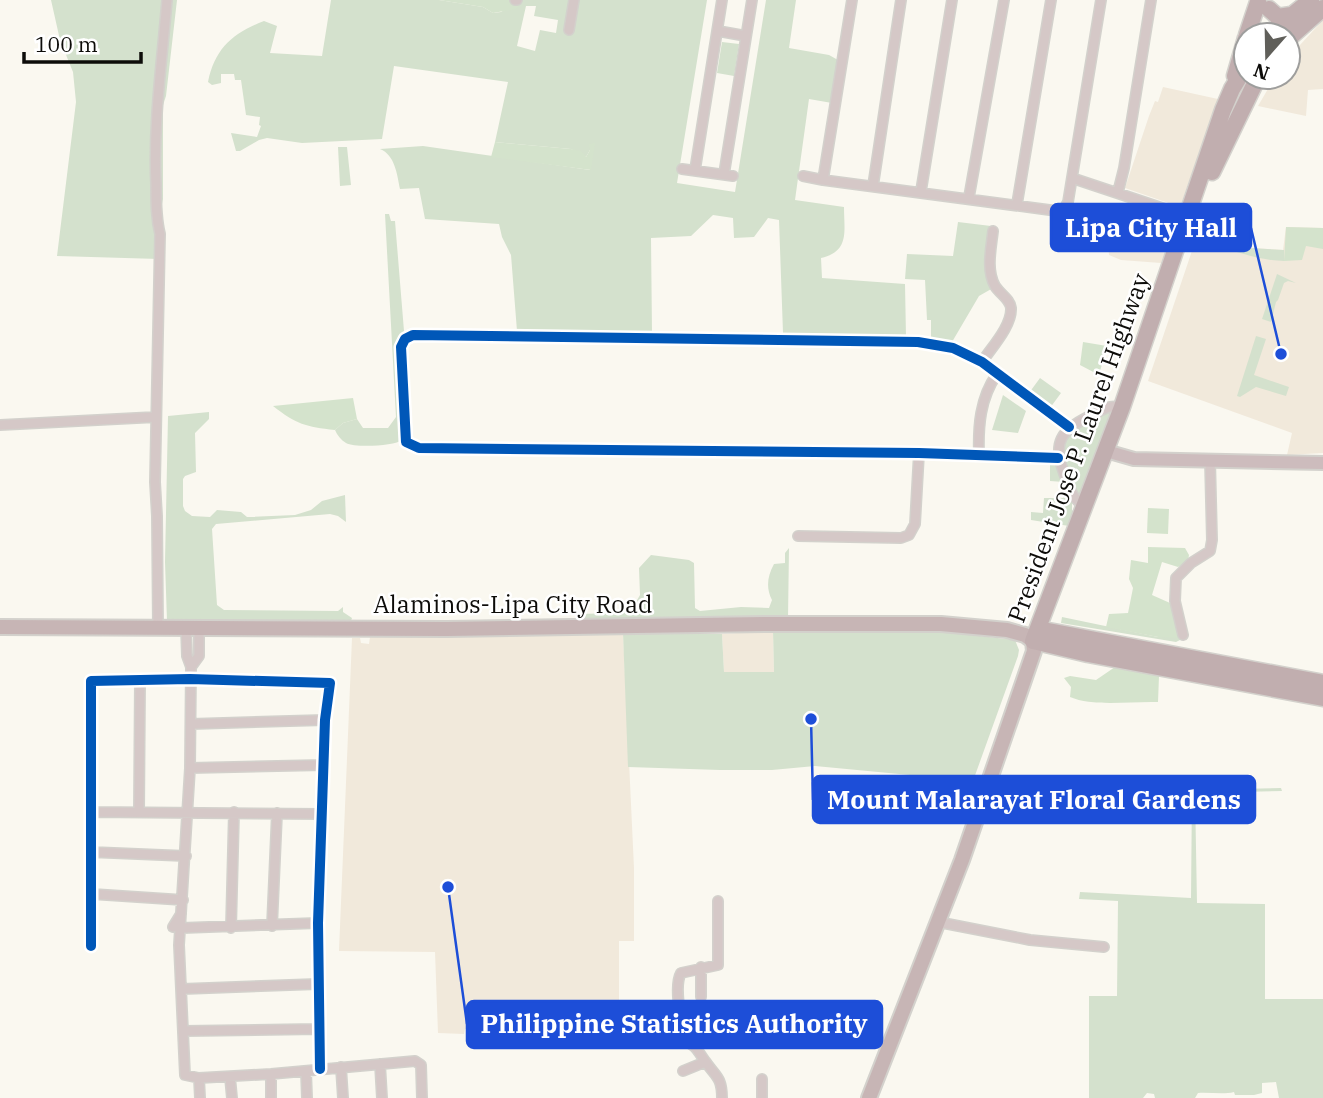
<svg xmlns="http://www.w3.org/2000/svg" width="1323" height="1098" font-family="'IBM Plex Serif',serif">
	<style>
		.commercial { fill: #f1e9db }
		.green { fill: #d4e1cd; fill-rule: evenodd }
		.forest { fill: #d4e3cc }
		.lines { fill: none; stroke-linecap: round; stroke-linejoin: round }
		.street-casing { stroke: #d3d1cc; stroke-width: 12 }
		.secondary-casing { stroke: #d3d1cc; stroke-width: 16 }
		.primary-casing { stroke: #d3d1cc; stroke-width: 18 }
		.highway-casing { stroke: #d3d1cc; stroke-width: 19 }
		.street { stroke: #d5c8c7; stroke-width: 9 }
		.secondary { stroke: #cdbcbd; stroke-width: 12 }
		.primary { stroke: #c7b5b5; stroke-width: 14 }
		.highway { stroke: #c1aeaf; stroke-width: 16 }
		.cycleway-casing { stroke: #fff; stroke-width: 15 }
		.cycleway { stroke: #0057b8; stroke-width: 10 }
		.labels { text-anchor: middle; stroke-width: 5; stroke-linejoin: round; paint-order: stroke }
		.street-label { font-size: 24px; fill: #0d0c09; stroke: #fff }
		.leader { fill: none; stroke: #1d4ed8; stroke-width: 2.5 }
		.callout-dot { fill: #1d4ed8; stroke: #fff; stroke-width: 2.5 }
		.callout { fill: #1d4ed8; stroke: #1d4ed8; stroke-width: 2.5 }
		.callout-label { font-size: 26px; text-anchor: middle; font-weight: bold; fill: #fff }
	</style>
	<rect width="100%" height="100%" fill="#faf8f0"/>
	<path class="commercial" d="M1323,20V89L1308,90L1306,116L1258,106L1275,77H1288V58Z
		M1163,87L1218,99L1180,207L1125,188L1149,116L1155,101L1158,102Z
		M1119,219L1171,235L1161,263L1121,260L1109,255L1108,242Z
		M1286,227L1323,228V453L1287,455L1292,433L1148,381L1197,236L1250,248L1283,250Z
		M773,631L774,672H724L722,634Z
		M623,633L634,868V941H619V1008L639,1007L642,1019L651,1036L640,1040L633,1030L627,1025L619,1024L465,1029L464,1034L438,1033L435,952L339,951L352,638H360L361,643L369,644L370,637Z"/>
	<path class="green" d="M51,0H177L166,96L163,105V199L159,220V259L57,256L76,102L73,72L60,40Z
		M331,0H439L483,7L493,13L501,12L520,0H707L677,183L735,192L766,0H796L789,48L829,55L838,60L832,103L809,99L795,200L844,207C844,232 850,251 821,258L822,278L905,284L906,337H787L783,333L779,220L768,218L754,237L734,238L733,218L713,215L691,236L651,238L652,333L517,331L511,255L502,237L499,224L425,219L419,188L400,189C397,174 395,155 380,149L423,146L590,170V150L586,157L571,149L495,142L508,82L394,66L382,139L302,143L267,138L259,140L240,151H236L231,133L257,137L261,126L259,125L260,117L246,115L241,80H235L234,74H221V83L212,85L208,82C215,48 233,33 264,21L277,26L270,53L322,56ZM526,6H536L534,16L558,20L556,33L540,30L535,51L517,46Z
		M722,42L739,44L734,76L717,73Z
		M338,147H347L351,185L340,186Z
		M385,214H389L391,221H395L404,331L402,440C395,446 355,448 346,443C341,440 337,435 335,430L343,423L357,419L363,428H388L396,417Z
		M958,222L991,226L988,248L993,288L979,296L952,342L931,338V320H927L925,280L905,279L907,254L953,256Z
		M1197,236L1250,248L1284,250V261C1259,261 1221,247 1196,239Z
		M1277,274L1296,283L1288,281L1284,283L1278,300L1276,302L1271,322L1262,319Z
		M1256,336L1266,339L1254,375L1289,387L1286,396L1256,387L1240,397L1237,396Z
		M1040,378L1061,393L1050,408L1029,393Z
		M1003,395L1026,411L1018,433L992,430Z
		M1112,409L1079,500C1070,478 1052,446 1077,427C1087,419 1101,415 1112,409Z
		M209,412V419L195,433L196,472L185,476L183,479V506L185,511L192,516L210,517L217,510L241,512L247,517L295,515L311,510L322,501L345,495L346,522L338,516L330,514L216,524L212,529L217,605L224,610L338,611L343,607V612L352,618L351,621H167L165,562L168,416Z
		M1050,463H1056L1059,466L1072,500V510L1074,512L1069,526L1031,520V512L1043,513L1044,498H1063L1064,482L1050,481Z
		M789,548L788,618L763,616L580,620L579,614L615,613L632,609L640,595L639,568L651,555L689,560L694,563L695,608L700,611L741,607L769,608L772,600C766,588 767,577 774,564L785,563V553Z
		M1062,617L1158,637H1183L1182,639L1176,642L1061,623Z
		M773,631L944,632L1015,640L1019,650L1018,656L973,781L815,766L772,770H720L628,767L623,633L722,634L724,672H774Z
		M1281,788L1282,791L1195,793L1197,903L1265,904V999H1323V1098H1279L1276,1082L1262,1083V1093L1254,1095H1235L1234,1092C1223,1095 1210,1092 1198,1093L1195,1098H1155L1154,1094L1147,1093L1143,1098H1089V996H1117L1118,901L1079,899L1080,892L1191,898L1192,790Z"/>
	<path class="forest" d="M439,0H520L521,4L516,9L493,13L483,7Z
		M495,142L571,149L581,151L586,157L590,150L589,144L595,143L591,170L491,157Z
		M1286,227L1323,228V249L1306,246L1302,260L1284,261Z
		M1083,342L1107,346L1099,375L1080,365Z
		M353,398L357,419L343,423L335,430C306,427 296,424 273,406Z
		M1148,508L1169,509L1168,534L1147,533Z
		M1148,547L1185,548L1189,555L1188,561L1178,567L1162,562L1152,595L1170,603L1179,638L1158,637L1106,627L1109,614L1128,613L1133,588L1129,579L1131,560L1148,563Z
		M1115,667L1159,676L1158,702C1131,701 1093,707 1070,697L1071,687L1064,678L1070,676L1096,680Z"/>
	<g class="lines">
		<g class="street-casing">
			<path id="street" d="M515,0H517
				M852,0L823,180L1057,211H1063L1068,202L1101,0
				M569,30L574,0
				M718,31L746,36
				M682,169L733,176
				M695,170L722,0
				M724,174L752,0
				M803,176L823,180
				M1072,178L1186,216
				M873,186L901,0
				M921,191L952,0
				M1118,192L1124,168L1151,0
				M969,197L1004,0
				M1017,204L1051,0
				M982,362C991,348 1012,326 1011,308C1010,299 1000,294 995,286C986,270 991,249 993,231
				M0,425L156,417
				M979,455C978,426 980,398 997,374
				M1058,458L919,453L419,448L406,442L401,347L405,339L413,335L918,342L953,348L982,362L1069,427
				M1085,506C1074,501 1071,491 1067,481C1050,441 1060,430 1096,413C1105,408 1111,405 1122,407
				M798,536L901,538L909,535L915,524L919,453
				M158,627L157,516L155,482L160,234C156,218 156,202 156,185C153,123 162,62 167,0
				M186,627L187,656L191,667L190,768L179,945L185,1075L199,1078L271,1074L415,1061L421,1065L422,1098
				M1183,635L1175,601L1176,578L1191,563L1210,551L1212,540L1210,460
				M191,667L199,656V627
				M191,724L325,720
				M190,768L324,765
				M92,812L322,814
				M139,812L140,681
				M90,852L186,856
				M92,894L183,900
				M718,901V965L681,973C673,987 682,1025 685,1041C698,1047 696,1049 705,1061C716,1077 722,1077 722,1098
				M938,922L1030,940L1104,947
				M272,926L277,813
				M173,927L181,914
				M182,928L318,923
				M231,928L234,812
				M91,946V681L190,679L330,683L325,720L318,923L320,1069
				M701,967V997
				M182,989L318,984
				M184,1031L318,1029
				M380,1064L382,1098
				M341,1067L343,1098
				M306,1071L307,1098
				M683,1071L705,1062
				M271,1074V1098
				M230,1077L232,1098
				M199,1078L200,1098
				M762,1079V1098"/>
		</g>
		<g class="secondary-casing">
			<path id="secondary" d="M1113,453L1134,459L1323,463"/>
		</g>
		<g class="primary-casing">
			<path id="primary" d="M0,627L447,629L764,624H941L1007,630L1025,635L1033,641L1034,651L962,860L869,1098"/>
		</g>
		<g class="highway-casing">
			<path id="highway" d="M1269,9L1278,17L1291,15
				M1247,35L1258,2
				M1267,35L1311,0
				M1288,39L1323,8
				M1246,66L1232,89L1223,110L1122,407L1033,641L1088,654L1323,698
				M1235,76L1246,38
				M1212,172L1258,77
				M1038,629L1323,683"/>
		</g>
		<use href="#street" class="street"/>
		<use href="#secondary" class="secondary"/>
		<use href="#primary" class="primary"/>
		<use href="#highway" class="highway"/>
		<g class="cycleway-casing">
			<path id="cycleway" d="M1058,458L919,453L419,448L406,442L401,347L405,339L413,335L918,342L953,348L982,362L1069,427
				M91,946V681L190,679L330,683L325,720L318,923L320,1069"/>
		</g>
		<use href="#cycleway" class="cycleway"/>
	</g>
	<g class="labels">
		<g class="street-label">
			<text transform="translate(1079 448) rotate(-70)" y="8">President Jose P. Laurel Highway</text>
			<text x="513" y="613">Alaminos-Lipa City Road</text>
		</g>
	</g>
	<path class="leader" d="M1281 354L1251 228M811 719L813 800M448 887L467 1024"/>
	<g class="callout-dot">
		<circle cx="1281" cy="354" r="7"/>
		<circle cx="811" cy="719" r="7"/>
		<circle cx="448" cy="887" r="7"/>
	</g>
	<g class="callout">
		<rect x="1051" y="204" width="200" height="47" rx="7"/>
		<rect x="813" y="776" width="442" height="47" rx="7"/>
		<rect x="467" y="1001" width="415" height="47" rx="7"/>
	</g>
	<g class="callout-label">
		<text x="1151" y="237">Lipa City Hall</text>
		<text x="1034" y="809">Mount Malarayat Floral Gardens</text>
		<text x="674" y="1033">Philippine Statistics Authority</text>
	</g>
	<g transform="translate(1267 56) rotate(200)"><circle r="33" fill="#ffffff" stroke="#9e9e9d" stroke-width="2"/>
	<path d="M0-5L12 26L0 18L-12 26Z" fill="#605f5a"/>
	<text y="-10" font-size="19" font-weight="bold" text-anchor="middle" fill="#0d0c09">N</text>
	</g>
	<path d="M24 52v10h117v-10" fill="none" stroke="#0d0c09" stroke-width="3.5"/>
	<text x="35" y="52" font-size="21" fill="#0d0c09" stroke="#ffffff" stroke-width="5" paint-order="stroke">100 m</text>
</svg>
